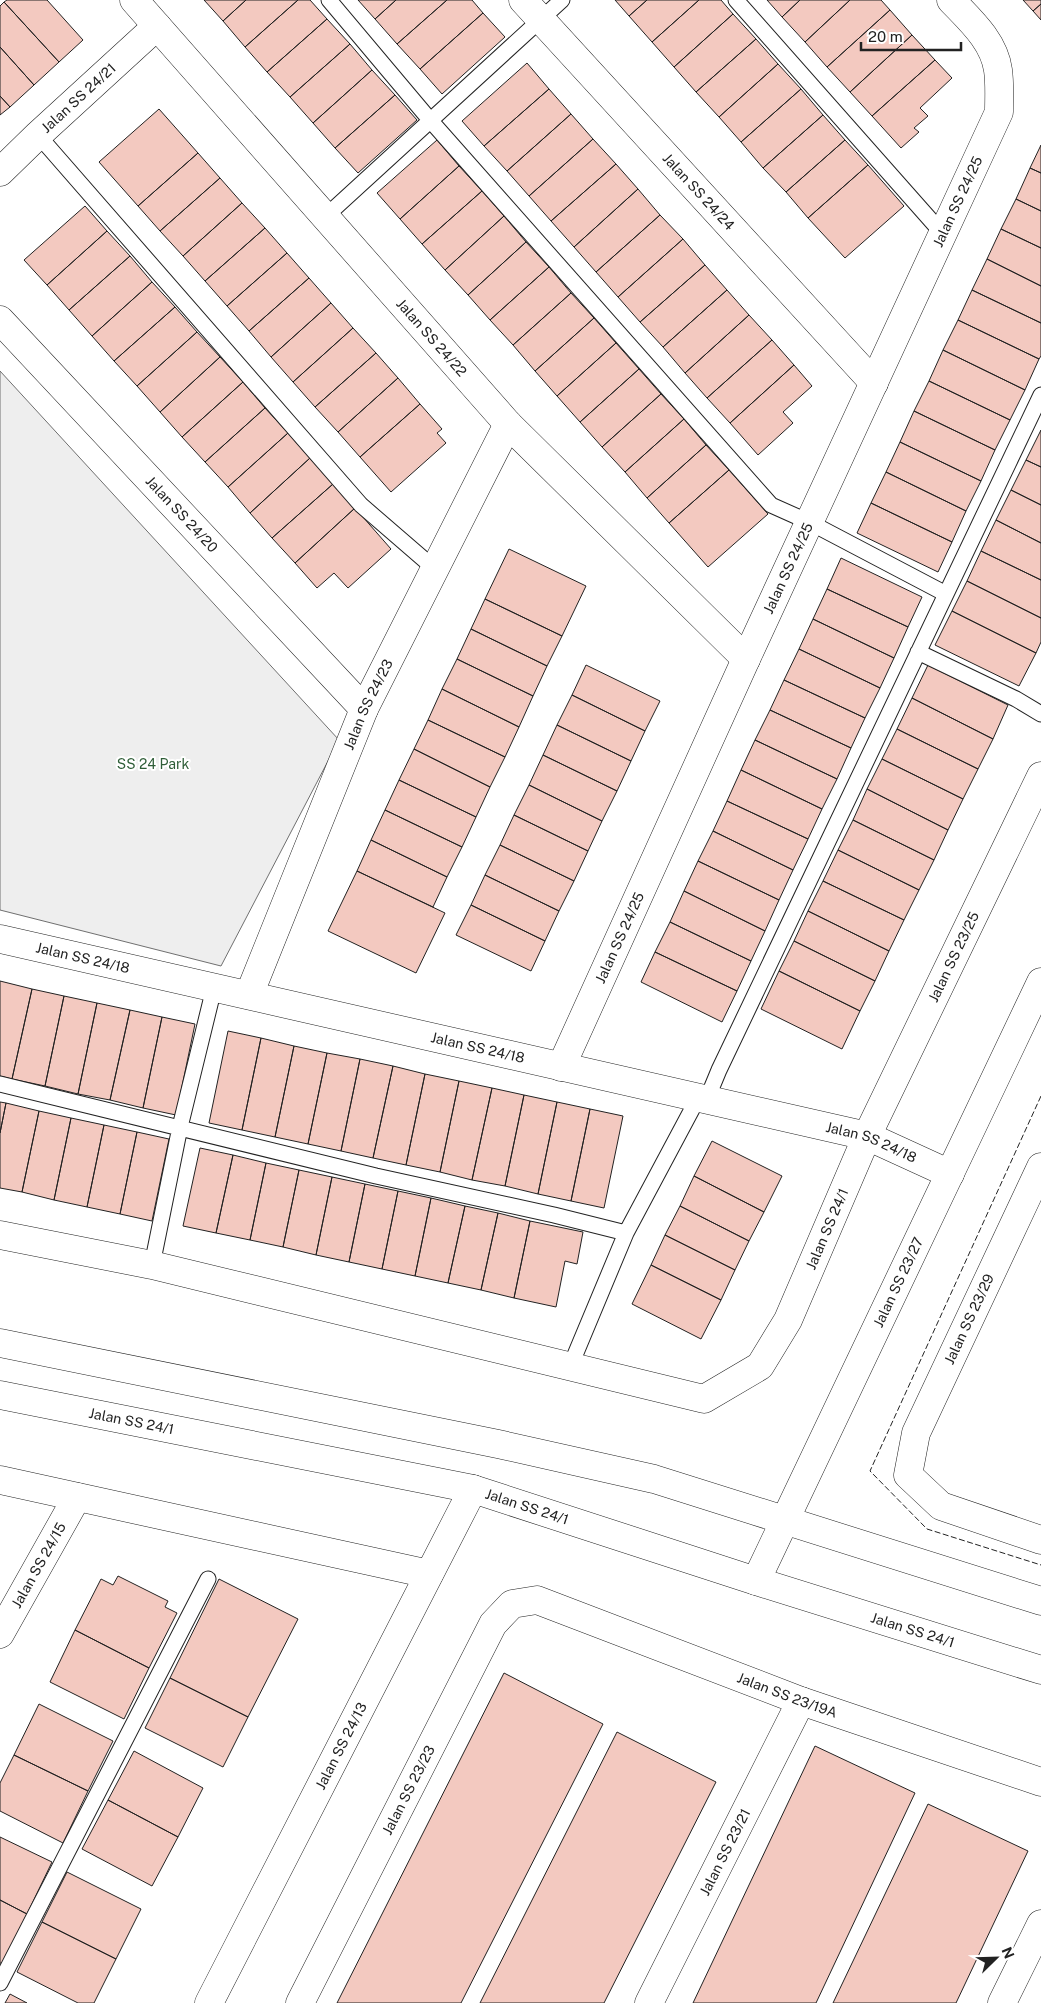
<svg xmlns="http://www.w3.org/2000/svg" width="1041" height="2003" font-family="'Public Sans',sans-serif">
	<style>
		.green { fill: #eee; stroke: #6f6f6f }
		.building { fill: #f3c9c0; stroke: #222 }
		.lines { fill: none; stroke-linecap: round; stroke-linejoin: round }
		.service-casing { stroke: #222; stroke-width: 17 }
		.minor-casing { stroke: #222; stroke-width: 29 }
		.secondary-casing { stroke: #222; stroke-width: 29 }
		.service { stroke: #fff; stroke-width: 15 }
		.minor { stroke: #fff; stroke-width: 28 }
		.secondary { stroke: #fff; stroke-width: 28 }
		.fence { stroke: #222; stroke-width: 1; stroke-dasharray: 6 2.5; stroke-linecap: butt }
		.labels { text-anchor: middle; stroke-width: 4; stroke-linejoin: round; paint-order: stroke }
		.street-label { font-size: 14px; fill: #222; stroke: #fff }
		.park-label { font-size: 14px; fill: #2f5e38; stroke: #fff }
	</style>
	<rect width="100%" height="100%" fill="#fff"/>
	<path class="green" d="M0,371L339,740L221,966L0,910Z"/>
	<path class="building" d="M7,0H47L83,40L59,62L4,2Z
		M204,0H246L223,21Z
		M246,0H298L245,47L223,21Z
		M298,0H310L327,19L267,72L245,47Z
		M358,0H396L375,19Z
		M396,0H447L397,44L375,19Z
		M447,0H472L483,13L420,69L397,44Z
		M615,0H647L629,16Z
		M647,0H699L652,42L629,16Z
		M699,0H721L733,14L674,67L652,42Z
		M767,0H800L782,17Z
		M800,0H850L805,42L782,17Z
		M850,0H881L890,10L827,67L805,42Z
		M1023,0H1041V4L1033,11Z
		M4,2L59,62L34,85L0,47V6Z
		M1041,4V20L1033,11Z
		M890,10L912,35L850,92L827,67Z
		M483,13L505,37L442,94L420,69Z
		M733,14L756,39L696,92L674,67Z
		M327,19L350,44L290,97L267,72Z
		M912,35L935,60L872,116L850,92Z
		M756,39L778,64L719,117L696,92Z
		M350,44L372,70L313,123L290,97Z
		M0,47L34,85L10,107L0,96Z
		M935,60L952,78L920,108L928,116L914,128L919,132L901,148L872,116Z
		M527,63L549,89L484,146L462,121Z
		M778,64L801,89L741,142L719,117Z
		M372,70L395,95L335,148L313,123Z
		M549,89L571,114L507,171L484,146Z
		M801,89L823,115L763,168L741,142Z
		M395,95L417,120L358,173L335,148Z
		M0,96L10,107L0,115Z
		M159,109L198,153L138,206L99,162Z
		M571,114L593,139L529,196L507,171Z
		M823,115L845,140L786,192L763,168Z
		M593,139L616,164L551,221L529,196Z
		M437,140L459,166L400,219L377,193Z
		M845,140L868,165L808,218L786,192Z
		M1041,145V173L1030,168Z
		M198,153L220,178L160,231L138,206Z
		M616,164L638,189L574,247L551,221Z
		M868,165L904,206L845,258L808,218Z
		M459,166L482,191L422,244L400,219Z
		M1030,168L1041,173V211L1016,199Z
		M220,178L242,203L183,256L160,231Z
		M638,189L660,215L596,272L574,247Z
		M482,191L504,216L445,270L422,244Z
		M1016,199L1041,211V248L1001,229Z
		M242,203L265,228L205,281L183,256Z
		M85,206L107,231L47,285L24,260Z
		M660,215L683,239L618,297L596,272Z
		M504,216L526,242L468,295L445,270Z
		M265,228L287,253L227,306L205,281Z
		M1001,229L1041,248V286L987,259Z
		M107,231L130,256L69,310L47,285Z
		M683,239L705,265L640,322L618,297Z
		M526,242L549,267L490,320L468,295Z
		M287,253L309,278L249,331L227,306Z
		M130,256L152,282L92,336L69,310Z
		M987,259L1041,286V323L972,290Z
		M705,265L727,290L663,347L640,322Z
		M549,267L571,293L513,345L490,320Z
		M309,278L331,303L271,357L249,331Z
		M152,282L175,307L114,361L92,336Z
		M727,290L749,315L685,373L663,347Z
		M972,290L1041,323V356L1039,359L958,320Z
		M571,293L594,318L535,371L513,345Z
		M331,303L353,328L293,382L271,357Z
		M175,307L197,332L137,386L114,361Z
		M749,315L772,340L707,398L685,373Z
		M594,318L616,343L557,396L535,371Z
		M958,320L1039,359L1025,390L943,350Z
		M353,328L376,353L315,407L293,382Z
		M197,332L220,357L160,412L137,386Z
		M772,340L794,365L730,423L707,398Z
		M616,343L639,369L580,422L557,396Z
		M943,350L1025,390L1010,420L929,381Z
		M376,353L398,378L338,432L315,407Z
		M220,357L243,382L182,437L160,412Z
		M794,365L812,386L783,412L793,423L758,455L730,423Z
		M639,369L661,394L602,447L580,422Z
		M398,378L420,404L360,457L338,432Z
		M929,381L1010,420L995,450L914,411Z
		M243,382L265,408L205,462L182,437Z
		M661,394L684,419L625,472L602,447Z
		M420,404L442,429L437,433L446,443L391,492L360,457Z
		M265,408L288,433L228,487L205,462Z
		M914,411L995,450L981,481L900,442Z
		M684,419L706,445L647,498L625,472Z
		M1041,430V467L1026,460Z
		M288,433L310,458L250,513L228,487Z
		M900,442L981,481L966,511L886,472Z
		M706,445L729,470L669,523L647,498Z
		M310,458L333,484L272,538L250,513Z
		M1026,460L1041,467V505L1011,490Z
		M729,470L768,514L708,567L669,523Z
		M886,472L966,511L952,542L871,503Z
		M333,484L355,508L295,563L272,538Z
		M1011,490L1041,505V543L996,520Z
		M871,503L952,542L938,572L857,533Z
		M355,508L391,549L348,588L334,573L317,588L295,563Z
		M996,520L1041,543V580L981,551Z
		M509,549L586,586L562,636L485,599Z
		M981,551L1041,580V618L967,581Z
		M841,558L922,597L908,627L827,589Z
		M967,581L1041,618V642L1036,653L952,611Z
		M827,589L908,627L894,658L813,619Z
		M485,599L562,636L547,666L471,629Z
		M952,611L1036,653L1019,686L935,645Z
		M813,619L894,658L880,688L799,649Z
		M471,629L547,666L533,696L457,659Z
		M799,649L880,688L865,718L784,680Z
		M457,659L533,696L519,727L442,689Z
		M586,665L660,701L645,731L572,695Z
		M928,665L1008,705L993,739L912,698Z
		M784,680L865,718L851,748L770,710Z
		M442,689L519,727L505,757L428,720Z
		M572,695L645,731L631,761L557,725Z
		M912,698L993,739L978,769L897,729Z
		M770,710L851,748L837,779L755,740Z
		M428,720L505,757L490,787L414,749Z
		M557,725L631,761L617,791L543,755Z
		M897,729L978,769L963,799L882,759Z
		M755,740L837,779L822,809L741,770Z
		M414,749L490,787L476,817L399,780Z
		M543,755L617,791L602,821L529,785Z
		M882,759L963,799L948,830L867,789Z
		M741,770L822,809L808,839L727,801Z
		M399,780L476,817L462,847L385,810Z
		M529,785L602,821L588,851L514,815Z
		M867,789L948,830L934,860L853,820Z
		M727,801L808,839L793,870L713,831Z
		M385,810L462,847L447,877L371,840Z
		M514,815L588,851L574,881L500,845Z
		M853,820L934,860L919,890L838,850Z
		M713,831L793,870L779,900L698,861Z
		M371,840L447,877L433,907L357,871Z
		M500,845L574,881L559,911L485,875Z
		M838,850L919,890L904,920L823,881Z
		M698,861L779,900L765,931L684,891Z
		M357,871L445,913L416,973L328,931Z
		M485,875L559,911L545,941L471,905Z
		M823,881L904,920L889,951L808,911Z
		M684,891L765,931L751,961L670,922Z
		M471,905L545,941L531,971L456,935Z
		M808,911L889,951L875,981L794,941Z
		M670,922L751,961L737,991L655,952Z
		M794,941L875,981L860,1011L779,971Z
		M655,952L737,991L722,1022L641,982Z
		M779,971L860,1011L842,1049L761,1009Z
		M0,981L32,989L12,1079L0,1076Z
		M32,989L64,996L45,1086L12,1079Z
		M64,996L97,1003L78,1094L45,1086Z
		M97,1003L130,1010L110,1100L78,1094Z
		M130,1010L162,1017L143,1108L110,1100Z
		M162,1017L195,1024L176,1115L143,1108Z
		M228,1031L261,1038L242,1130L209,1123Z
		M261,1038L294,1046L275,1137L242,1130Z
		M294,1046L327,1053L308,1144L275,1137Z
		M327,1053L360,1059L341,1151L308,1144Z
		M360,1059L393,1066L373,1158L341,1151Z
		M393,1066L425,1074L406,1165L373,1158Z
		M425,1074L459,1081L440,1172L406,1165Z
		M459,1081L492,1088L472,1180L440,1172Z
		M492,1088L524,1095L505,1186L472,1180Z
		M524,1095L557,1102L538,1194L505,1186Z
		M0,1102L6,1103L0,1133Z
		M557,1102L590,1109L571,1201L538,1194Z
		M6,1103L39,1111L22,1192L0,1188V1133Z
		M590,1109L623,1116L604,1208L571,1201Z
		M39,1111L71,1118L54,1200L22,1192Z
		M71,1118L104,1125L87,1207L54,1200Z
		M104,1125L137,1132L120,1214L87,1207Z
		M137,1132L169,1139L152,1221L120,1214Z
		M712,1141L782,1176L764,1212L694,1176Z
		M200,1148L233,1155L216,1233L183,1226Z
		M233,1155L266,1163L250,1240L216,1233Z
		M266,1163L299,1170L283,1247L250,1240Z
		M299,1170L332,1177L316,1255L283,1247Z
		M694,1176L764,1212L749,1241L680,1206Z
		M332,1177L365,1184L349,1262L316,1255Z
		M365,1184L398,1191L382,1269L349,1262Z
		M398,1191L431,1198L415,1276L382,1269Z
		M431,1198L465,1206L448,1283L415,1276Z
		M465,1206L498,1213L481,1290L448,1283Z
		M680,1206L749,1241L735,1270L665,1235Z
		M498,1213L530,1221L514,1298L481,1290Z
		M530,1221L583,1232L577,1264L565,1261L556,1307L514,1298Z
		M665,1235L735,1270L721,1300L651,1265Z
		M651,1265L721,1300L701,1339L632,1304Z
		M118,1576L168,1601L165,1607L177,1613L149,1668L75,1630L101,1579L113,1585Z
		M219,1579L298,1619L248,1717L170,1678Z
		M75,1630L149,1668L124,1719L50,1682Z
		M504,1673L603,1724L461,2003H337Z
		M170,1678L248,1717L223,1767L145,1728Z
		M39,1704L113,1741L88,1791L14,1755Z
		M617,1732L716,1782L604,2003H480Z
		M815,1746L915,1793L816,2003H693Z
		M134,1751L203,1788L178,1837L108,1800Z
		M14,1755L88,1791L63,1843L0,1811V1783Z
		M108,1800L178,1837L152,1886L82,1849Z
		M928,1804L1028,1851L956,2003H833Z
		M0,1837L52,1862L27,1914L0,1900Z
		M67,1872L141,1909L116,1959L42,1922Z
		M0,1900L27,1914L3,1964L0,1963Z
		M42,1922L116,1959L94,2003H78L17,1972Z
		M10,1994L27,2003H5Z"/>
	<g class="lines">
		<g class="service-casing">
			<path id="service" d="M329,0L430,120L771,505L809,522L946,594
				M736,0L943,234
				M38,135L361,505L435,569
				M325,217L562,0
				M918,652L1016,699L1041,714
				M0,1084L376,1176L554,1215L626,1233
				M707,1099L719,1070L1041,395
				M152,1265L180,1127L214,988
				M570,1367L626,1233L698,1098
				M0,1983L208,1579"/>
		</g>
		<g class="minor-casing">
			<g id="minor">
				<path id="s1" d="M134,0L508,424L746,659"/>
				<path id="s2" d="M523,0L874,383"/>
				<path id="s3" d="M0,172L38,135L157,26"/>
				<path id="s4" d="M0,320L364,709"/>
				<path id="s5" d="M0,939L867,1136L950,1174"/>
				<path id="s6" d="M249,995L364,709L508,424"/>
				<path id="s7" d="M561,1067L746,659L999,112C999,98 1000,84 998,70C994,41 970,20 951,0"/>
				<path d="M1041,1167L916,1433L908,1475L941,1506L1041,1540"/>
				<path id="s8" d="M0,1235L152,1265L704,1399L760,1366L788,1320L867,1136L1041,776"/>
				<path d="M0,1480L429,1574"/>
				<path id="s9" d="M756,1581L1041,982"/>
				<path id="s10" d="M0,1634L77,1497"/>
				<path id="s11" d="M209,2003L473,1489"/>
				<path id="s12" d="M300,2003L493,1624L512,1604L537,1600L801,1701L1041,1782"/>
				<path id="s13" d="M649,2003L801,1701"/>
				<path d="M1002,2003L1041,1924"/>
			</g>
		</g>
		<g class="secondary-casing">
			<g id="secondary">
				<path d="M0,1343L498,1444L654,1479L1041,1601"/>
				<path id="s14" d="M0,1395L473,1489L756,1581L1041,1670"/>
			</g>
		</g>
		<use href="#service" class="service"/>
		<use href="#minor" class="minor"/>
		<use href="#secondary" class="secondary"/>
		<path class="fence" d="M1041,1096L870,1471L927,1529L1041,1565"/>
	</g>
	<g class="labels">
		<g class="street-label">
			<text dy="5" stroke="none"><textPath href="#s3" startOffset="108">Jalan SS 24/21</textPath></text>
			<text dy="5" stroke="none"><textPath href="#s2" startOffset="260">Jalan SS 24/24</textPath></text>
			<text dy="5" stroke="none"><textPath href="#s7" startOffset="952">Jalan SS 24/25</textPath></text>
			<text dy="5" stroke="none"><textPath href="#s1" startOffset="450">Jalan SS 24/22</textPath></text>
			<text dy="5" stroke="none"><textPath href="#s4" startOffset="266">Jalan SS 24/20</textPath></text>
			<text dy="5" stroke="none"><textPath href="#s7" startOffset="548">Jalan SS 24/25</textPath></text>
			<text dy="5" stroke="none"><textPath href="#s6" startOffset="314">Jalan SS 24/23</textPath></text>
			<text dy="5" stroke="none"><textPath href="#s7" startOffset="142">Jalan SS 24/25</textPath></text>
			<text dy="5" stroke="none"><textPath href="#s8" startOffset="1241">Jalan SS 23/25</textPath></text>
			<text dy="5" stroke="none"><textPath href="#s5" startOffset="85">Jalan SS 24/18</textPath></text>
			<text dy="5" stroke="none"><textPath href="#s5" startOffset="490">Jalan SS 24/18</textPath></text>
			<text dy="5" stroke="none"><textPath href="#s5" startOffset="895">Jalan SS 24/18</textPath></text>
			<text dy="5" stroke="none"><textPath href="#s8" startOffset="941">Jalan SS 24/1</textPath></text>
			<text dy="5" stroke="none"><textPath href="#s9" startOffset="331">Jalan SS 23/27</textPath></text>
			<text transform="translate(969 1319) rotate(-65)" y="5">Jalan SS 23/29</text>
			<text dy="5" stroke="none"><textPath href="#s14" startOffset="134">Jalan SS 24/1</textPath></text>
			<text dy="5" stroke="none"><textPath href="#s14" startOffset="539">Jalan SS 24/1</textPath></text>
			<text dy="5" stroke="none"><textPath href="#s10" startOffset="79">Jalan SS 24/15</textPath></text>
			<text dy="5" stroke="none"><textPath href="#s14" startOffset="944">Jalan SS 24/1</textPath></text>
			<text dy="5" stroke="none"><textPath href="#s12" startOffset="746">Jalan SS 23/19A</textPath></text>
			<text dy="5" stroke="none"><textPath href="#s11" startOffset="289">Jalan SS 24/13</textPath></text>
			<text dy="5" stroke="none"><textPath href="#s12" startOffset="239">Jalan SS 23/23</textPath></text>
			<text dy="5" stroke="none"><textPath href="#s13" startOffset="169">Jalan SS 23/21</textPath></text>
		</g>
		<g class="park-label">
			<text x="153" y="769">SS 24 Park</text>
		</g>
	</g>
	<g transform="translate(996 1958) rotate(67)" stroke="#ffffff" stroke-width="4" paint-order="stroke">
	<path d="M0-4L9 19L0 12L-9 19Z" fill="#222222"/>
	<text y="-8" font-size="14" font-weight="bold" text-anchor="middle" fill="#222222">N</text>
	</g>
	<path d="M861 42v8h100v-8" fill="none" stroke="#222222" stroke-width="2.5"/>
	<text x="868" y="42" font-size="15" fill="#222222" stroke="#ffffff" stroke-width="4" paint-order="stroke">20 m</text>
</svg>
